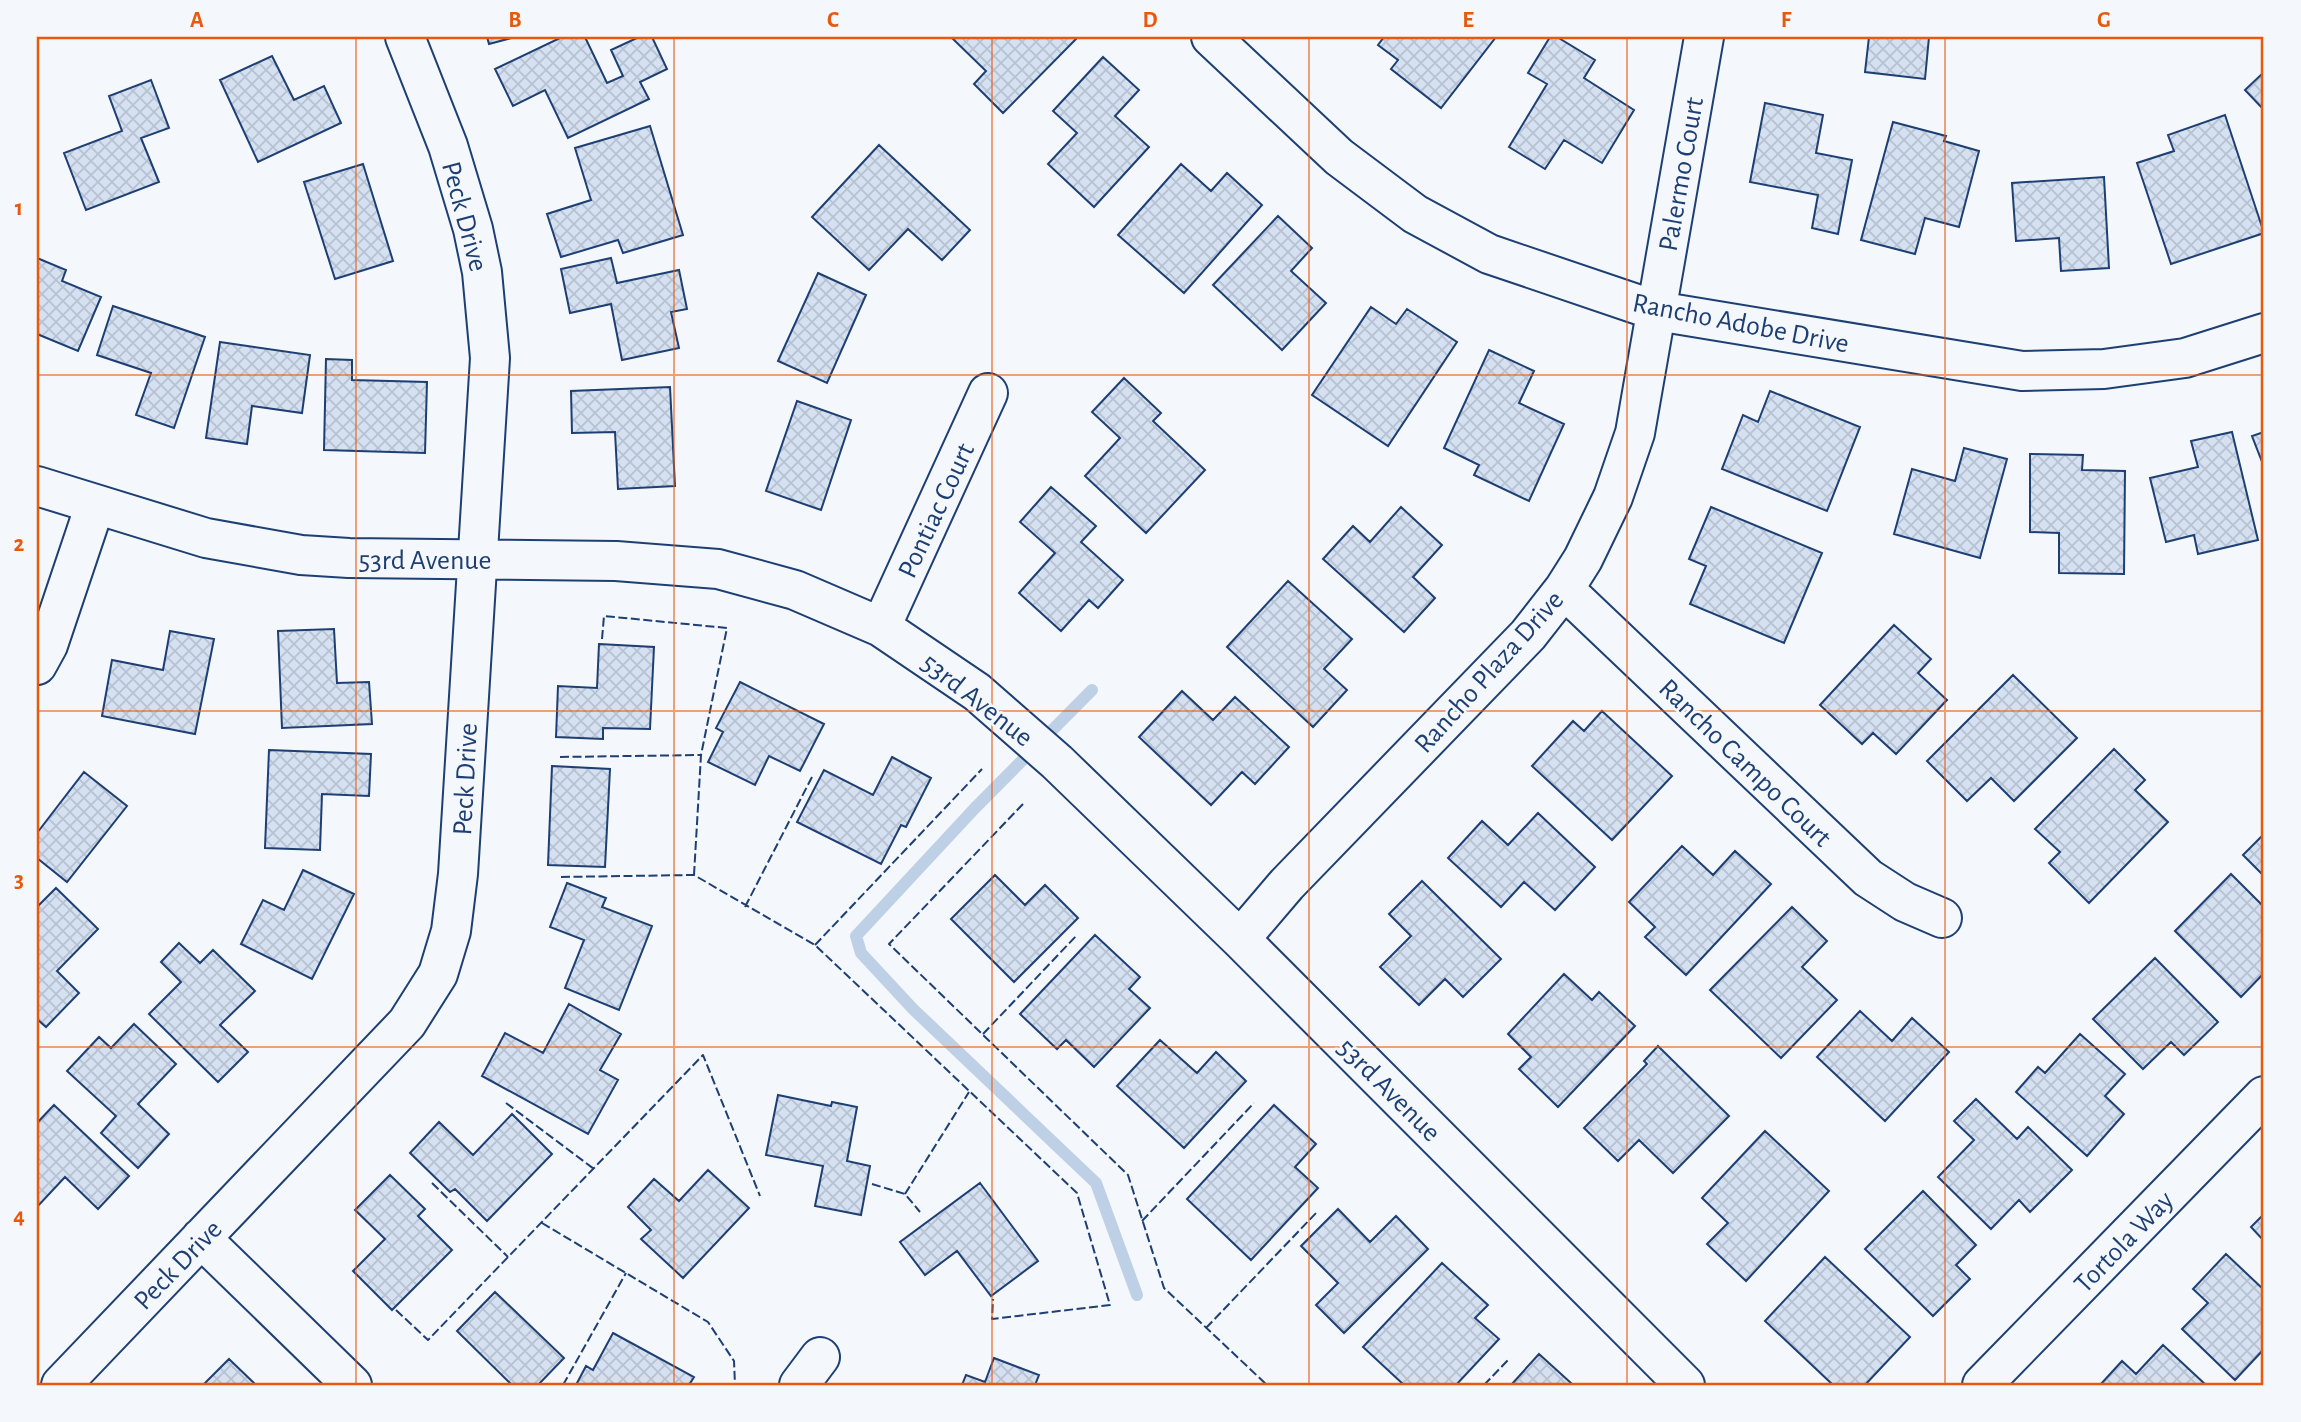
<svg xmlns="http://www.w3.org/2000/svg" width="2301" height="1422" font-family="'Alegreya Sans',sans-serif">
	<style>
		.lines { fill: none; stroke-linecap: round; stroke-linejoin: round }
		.stream { stroke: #bed0e5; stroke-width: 12 }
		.building { fill: url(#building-cross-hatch); stroke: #1d3f73; stroke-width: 2 }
		.minor-casing { stroke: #1d3f73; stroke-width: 42 }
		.minor { stroke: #f4f7fb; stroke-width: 38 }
		.fence { stroke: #1d3f73; stroke-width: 2; stroke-dasharray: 9 3.5; stroke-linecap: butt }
		.grid { fill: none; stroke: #e8590c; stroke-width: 2; stroke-opacity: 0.55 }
		.labels { text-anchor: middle; stroke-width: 5; stroke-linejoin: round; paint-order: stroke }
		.street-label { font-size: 28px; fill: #1d3f73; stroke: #f4f7fb }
		.neatline { fill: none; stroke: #e8590c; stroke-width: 2.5 }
		.grid-label { font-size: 23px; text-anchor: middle; font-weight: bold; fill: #e8590c }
	</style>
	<defs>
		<pattern id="building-cross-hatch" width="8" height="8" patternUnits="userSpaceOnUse" patternTransform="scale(1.75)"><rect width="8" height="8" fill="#d5e0f0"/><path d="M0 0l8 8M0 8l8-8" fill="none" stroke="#b6c1d1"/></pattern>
	</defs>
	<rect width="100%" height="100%" fill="#f4f7fb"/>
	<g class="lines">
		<path class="stream" d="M1092,690L975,808L856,936L861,953L913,1009L1096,1183L1137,1295"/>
	</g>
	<path class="building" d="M487,37H515L489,44Z
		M562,37H585L607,83L623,76L611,50L639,37H652L667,69L640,82L649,99L568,138L545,90L513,106L495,69Z
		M955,37H1078L1003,113L974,84L986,71L953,39Z
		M1384,37H1496L1441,108L1391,69L1398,60L1378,45Z
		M1550,37H1557L1595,60L1584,78L1634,110L1602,163L1564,140L1545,169L1509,147L1547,84L1528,73Z
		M1869,37H1929L1925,79L1865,72Z
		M272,56L294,100L324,86L341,123L258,162L220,80Z
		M1103,57L1139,90L1115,116L1149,147L1094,207L1048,164L1077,133L1053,111Z
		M2264,72V110L2245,90Z
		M151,80L169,128L141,138L159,182L86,210L64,153L122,131L109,96Z
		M1765,103L1823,115L1816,153L1852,160L1838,234L1812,228L1818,195L1750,182Z
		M2225,115L2264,233L2171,264L2137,163L2174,151L2168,135Z
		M1893,122L1946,136L1944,141L1979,151L1959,227L1925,218L1915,254L1861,240Z
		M650,126L683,235L623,253L618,240L561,257L547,214L591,200L575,148Z
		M879,145L970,230L942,260L908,229L869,270L812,217Z
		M363,164L393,261L335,279L304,182Z
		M1181,164L1211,191L1227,173L1262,205L1184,293L1118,235Z
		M2104,177L2109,268L2061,271L2059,238L2016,241L2012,183Z
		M1278,216L1312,248L1291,271L1326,303L1282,350L1213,285Z
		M37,258L66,270L62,281L101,297L78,351L37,334Z
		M611,258L617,283L679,270L687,309L671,312L679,348L622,360L611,304L570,313L561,269Z
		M818,273L866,295L827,383L778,361Z
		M113,306L205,337L174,428L136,415L151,373L97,355Z
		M1371,307L1396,324L1407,309L1457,342L1388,446L1312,395Z
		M220,342L310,355L302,413L252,406L247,444L206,438Z
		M1489,350L1534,371L1519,403L1564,424L1529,501L1474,475L1479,465L1444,448Z
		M326,359L352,360V380L427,382L425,453L324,450Z
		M1124,378L1161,413L1153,421L1205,470L1146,533L1085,476L1120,438L1092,412Z
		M670,387L675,486L618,489L615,432L572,433L571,391Z
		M1770,391L1860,427L1827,511L1722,469L1743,415L1758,422Z
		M797,401L851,420L821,510L766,491Z
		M2232,432L2258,540L2198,554L2194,535L2166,542L2150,478L2198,467L2191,441Z
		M2264,432V467L2252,436Z
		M1964,448L2007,459L1980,558L1894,534L1912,469L1955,481Z
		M2030,454L2083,455L2082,470L2125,471L2124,574L2059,573V533L2030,532Z
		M1051,487L1096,526L1081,542L1123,580L1098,608L1089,600L1061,631L1019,593L1055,553L1020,522Z
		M1401,507L1442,545L1413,577L1435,598L1404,632L1323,559L1353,526L1370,542Z
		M1711,507L1822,553L1784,643L1690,604L1706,566L1689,559Z
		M1288,581L1352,639L1324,669L1347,690L1313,727L1227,647Z
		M1894,625L1931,659L1918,673L1947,700L1896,754L1873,733L1862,744L1820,705Z
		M334,629L337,683L369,682L372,724L282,728L278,631Z
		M170,631L214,639L195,734L102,716L112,660L163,670Z
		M599,644L654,647L650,729L603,728V739L556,737L558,686L597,688Z
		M2013,675L2077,738L2014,801L1991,778L1967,801L1927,761Z
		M740,682L824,724L800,771L769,756L755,785L708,762L723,732L716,728Z
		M1182,691L1213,720L1235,697L1289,747L1255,784L1242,772L1211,805L1139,737Z
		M1602,711L1672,776L1612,840L1532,766L1573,721L1584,731Z
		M2114,749L2145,780L2135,790L2168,822L2089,903L2049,863L2060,852L2035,829Z
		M269,750L371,754L369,796L322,794L320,850L265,848Z
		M892,757L931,778L906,827L901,825L881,864L797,822L824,770L873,795Z
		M552,766L610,769L605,867L548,865Z
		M84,772L127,806L67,882L37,858V833Z
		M1538,813L1595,867L1555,910L1524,882L1501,907L1448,858L1482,821L1508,845Z
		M2264,834V876L2243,855Z
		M1682,846L1713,875L1735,851L1771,884L1686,975L1645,937L1655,927L1629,902Z
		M303,870L354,894L312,979L241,944L263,900L284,910Z
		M2231,874L2264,907V973L2241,997L2175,931Z
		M995,875L1025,905L1045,885L1078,918L1014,982L951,919Z
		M1422,881L1501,959L1463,997L1445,979L1419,1005L1380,967L1411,936L1389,914Z
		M567,883L606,898L602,907L652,926L619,1010L565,988L584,940L550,927Z
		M56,888L98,929L57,971L79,993L46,1027L37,1019V907Z
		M1792,907L1827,941L1802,967L1837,1000L1781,1058L1710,990Z
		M1095,935L1140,977L1129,989L1150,1008L1094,1067L1066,1040L1057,1049L1020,1014Z
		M179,943L200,963L213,950L255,991L220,1025L248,1052L218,1082L149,1014L181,982L161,962Z
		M2155,958L2218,1022L2184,1055L2171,1042L2143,1069L2093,1019Z
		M1564,974L1592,1000L1599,992L1635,1026L1558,1107L1519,1069L1531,1057L1508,1034Z
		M569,1004L621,1034L600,1070L618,1080L588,1134L482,1076L505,1033L543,1053Z
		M1860,1011L1892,1041L1912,1018L1949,1052L1885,1121L1817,1057Z
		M134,1024L176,1064L138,1104L169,1134L138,1168L101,1133L116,1116L67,1071L99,1037L111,1048Z
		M2080,1034L2125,1074L2105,1096L2124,1114L2087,1156L2016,1092L2038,1067L2045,1073Z
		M1160,1040L1197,1073L1216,1052L1246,1081L1184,1148L1117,1086Z
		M1658,1046L1729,1116L1673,1173L1639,1140L1618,1161L1584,1128L1647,1064L1644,1061Z
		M778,1095L831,1106L832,1102L857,1107L847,1161L870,1166L861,1215L815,1206L823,1166L766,1155Z
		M1976,1099L2017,1139L2028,1127L2072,1170L2030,1212L2019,1200L1991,1229L1938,1177L1974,1140L1954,1121Z
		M54,1105L129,1176L98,1209L65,1177L37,1207V1123Z
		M1274,1105L1316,1144L1295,1167L1318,1188L1251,1260L1187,1199Z
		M512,1114L552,1154L487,1221L455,1189L450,1192L410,1153L439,1122L473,1155Z
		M1765,1131L1829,1191L1746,1281L1707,1244L1728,1223L1702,1198Z
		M708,1170L749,1208L683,1278L641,1239L651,1230L628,1207L654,1179L679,1201Z
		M390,1175L425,1209L418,1216L452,1250L392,1310L353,1271L385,1239L355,1210Z
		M980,1183L1038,1261L991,1296L957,1251L925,1275L900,1242Z
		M1923,1191L1976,1245L1956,1265L1970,1279L1933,1316L1865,1249Z
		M1338,1209L1370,1242L1396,1216L1428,1249L1344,1333L1316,1305L1338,1283L1301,1246Z
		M2264,1214V1241L2251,1227Z
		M2226,1254L2264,1290V1349L2235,1380L2182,1329L2208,1303L2193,1289Z
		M1825,1257L1910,1337L1865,1385H1833L1765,1321Z
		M1442,1263L1488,1305L1475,1318L1499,1339L1456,1385H1404L1363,1347Z
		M495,1292L564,1358L538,1385H512L457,1331Z
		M613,1333L694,1377L689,1385H576L586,1366L593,1370Z
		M2163,1345L2206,1385H2100L2122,1361L2136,1374Z
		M1539,1354L1571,1383L1569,1385H1511Z
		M994,1358L1039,1375L1035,1385H962L966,1375L985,1382Z
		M229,1359L256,1385H203Z"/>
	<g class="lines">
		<g class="minor-casing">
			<path id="minor" d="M1211,37L1339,157L1415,214L1489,254L1657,311L2022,371L2104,369L2185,358L2264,333
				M37,486L206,538L301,555L349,558L616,561L718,569L795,590L881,627L977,692L1057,762L1240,939L1685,1385
				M1564,589L1868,878L1905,902L1942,918
				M881,627L988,393
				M37,665L48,645L95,505
				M1240,939L1287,884L1528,635L1564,589L1583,559L1613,497L1635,433L1704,37
				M201,1238L352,1385
				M61,1385L407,1023L438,974L451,931L458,874L490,358L482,272L473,229L448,146L405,37
				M799,1385L820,1357
				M1982,1385L2264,1096"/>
		</g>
		<use href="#minor" class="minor"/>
		<path class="fence" d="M602,639L604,616L727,628L701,755L694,875
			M560,757L701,755
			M1023,804L889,944L1128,1175L1164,1288L1267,1385
			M561,877L694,875L815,945L1077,1193L1110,1305L992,1319L993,1299
			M745,907L812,777
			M815,945L982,769
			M983,1034L1077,935
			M506,1103L594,1169
			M432,1183L508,1257
			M872,1184L905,1194L920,1212
			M905,1194L969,1092
			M1142,1221L1254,1103
			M542,1223L708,1322L734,1361L735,1385
			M396,1310L428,1340L703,1055L760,1196
			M1206,1328L1318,1211
			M563,1385L626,1273
			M1484,1385L1508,1360"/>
	</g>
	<path class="grid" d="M356,37V1385M674,37V1385M992,37V1385M1309,37V1385M1627,37V1385M1945,37V1385M37,375H2264M37,711H2264M37,1047H2264"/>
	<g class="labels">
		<g class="street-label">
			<text transform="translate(1680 174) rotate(-80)" y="10">Palermo Court</text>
			<text transform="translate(466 216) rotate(75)" y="10">Peck Drive</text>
			<text transform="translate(1741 322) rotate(11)" y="10">Rancho Adobe Drive</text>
			<text transform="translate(935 510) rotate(-65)" y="10">Pontiac Court</text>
			<text x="425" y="569">53rd Avenue</text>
			<text transform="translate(1488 671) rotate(-48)" y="10">Rancho Plaza Drive</text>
			<text transform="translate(978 699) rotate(38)" y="10">53rd Avenue</text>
			<text transform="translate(1746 762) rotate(44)" y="10">Rancho Campo Court</text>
			<text transform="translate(464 779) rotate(-87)" y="10">Peck Drive</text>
			<text transform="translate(1390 1089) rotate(45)" y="10">53rd Avenue</text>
			<text transform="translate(2123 1241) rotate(-46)" y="10">Tortola Way</text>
			<text transform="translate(177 1264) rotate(-46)" y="10">Peck Drive</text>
		</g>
	</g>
	<rect width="2301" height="1422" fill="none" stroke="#f4f7fb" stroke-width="77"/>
	<rect x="38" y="38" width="2224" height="1346" class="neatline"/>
	<g class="grid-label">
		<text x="197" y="27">A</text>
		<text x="515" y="27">B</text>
		<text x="833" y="27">C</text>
		<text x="1150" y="27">D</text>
		<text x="1468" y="27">E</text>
		<text x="1786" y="27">F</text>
		<text x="2104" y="27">G</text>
		<text x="19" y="215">1</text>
		<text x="19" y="551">2</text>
		<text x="19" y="887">3</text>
		<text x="19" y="1223">4</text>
	</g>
</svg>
